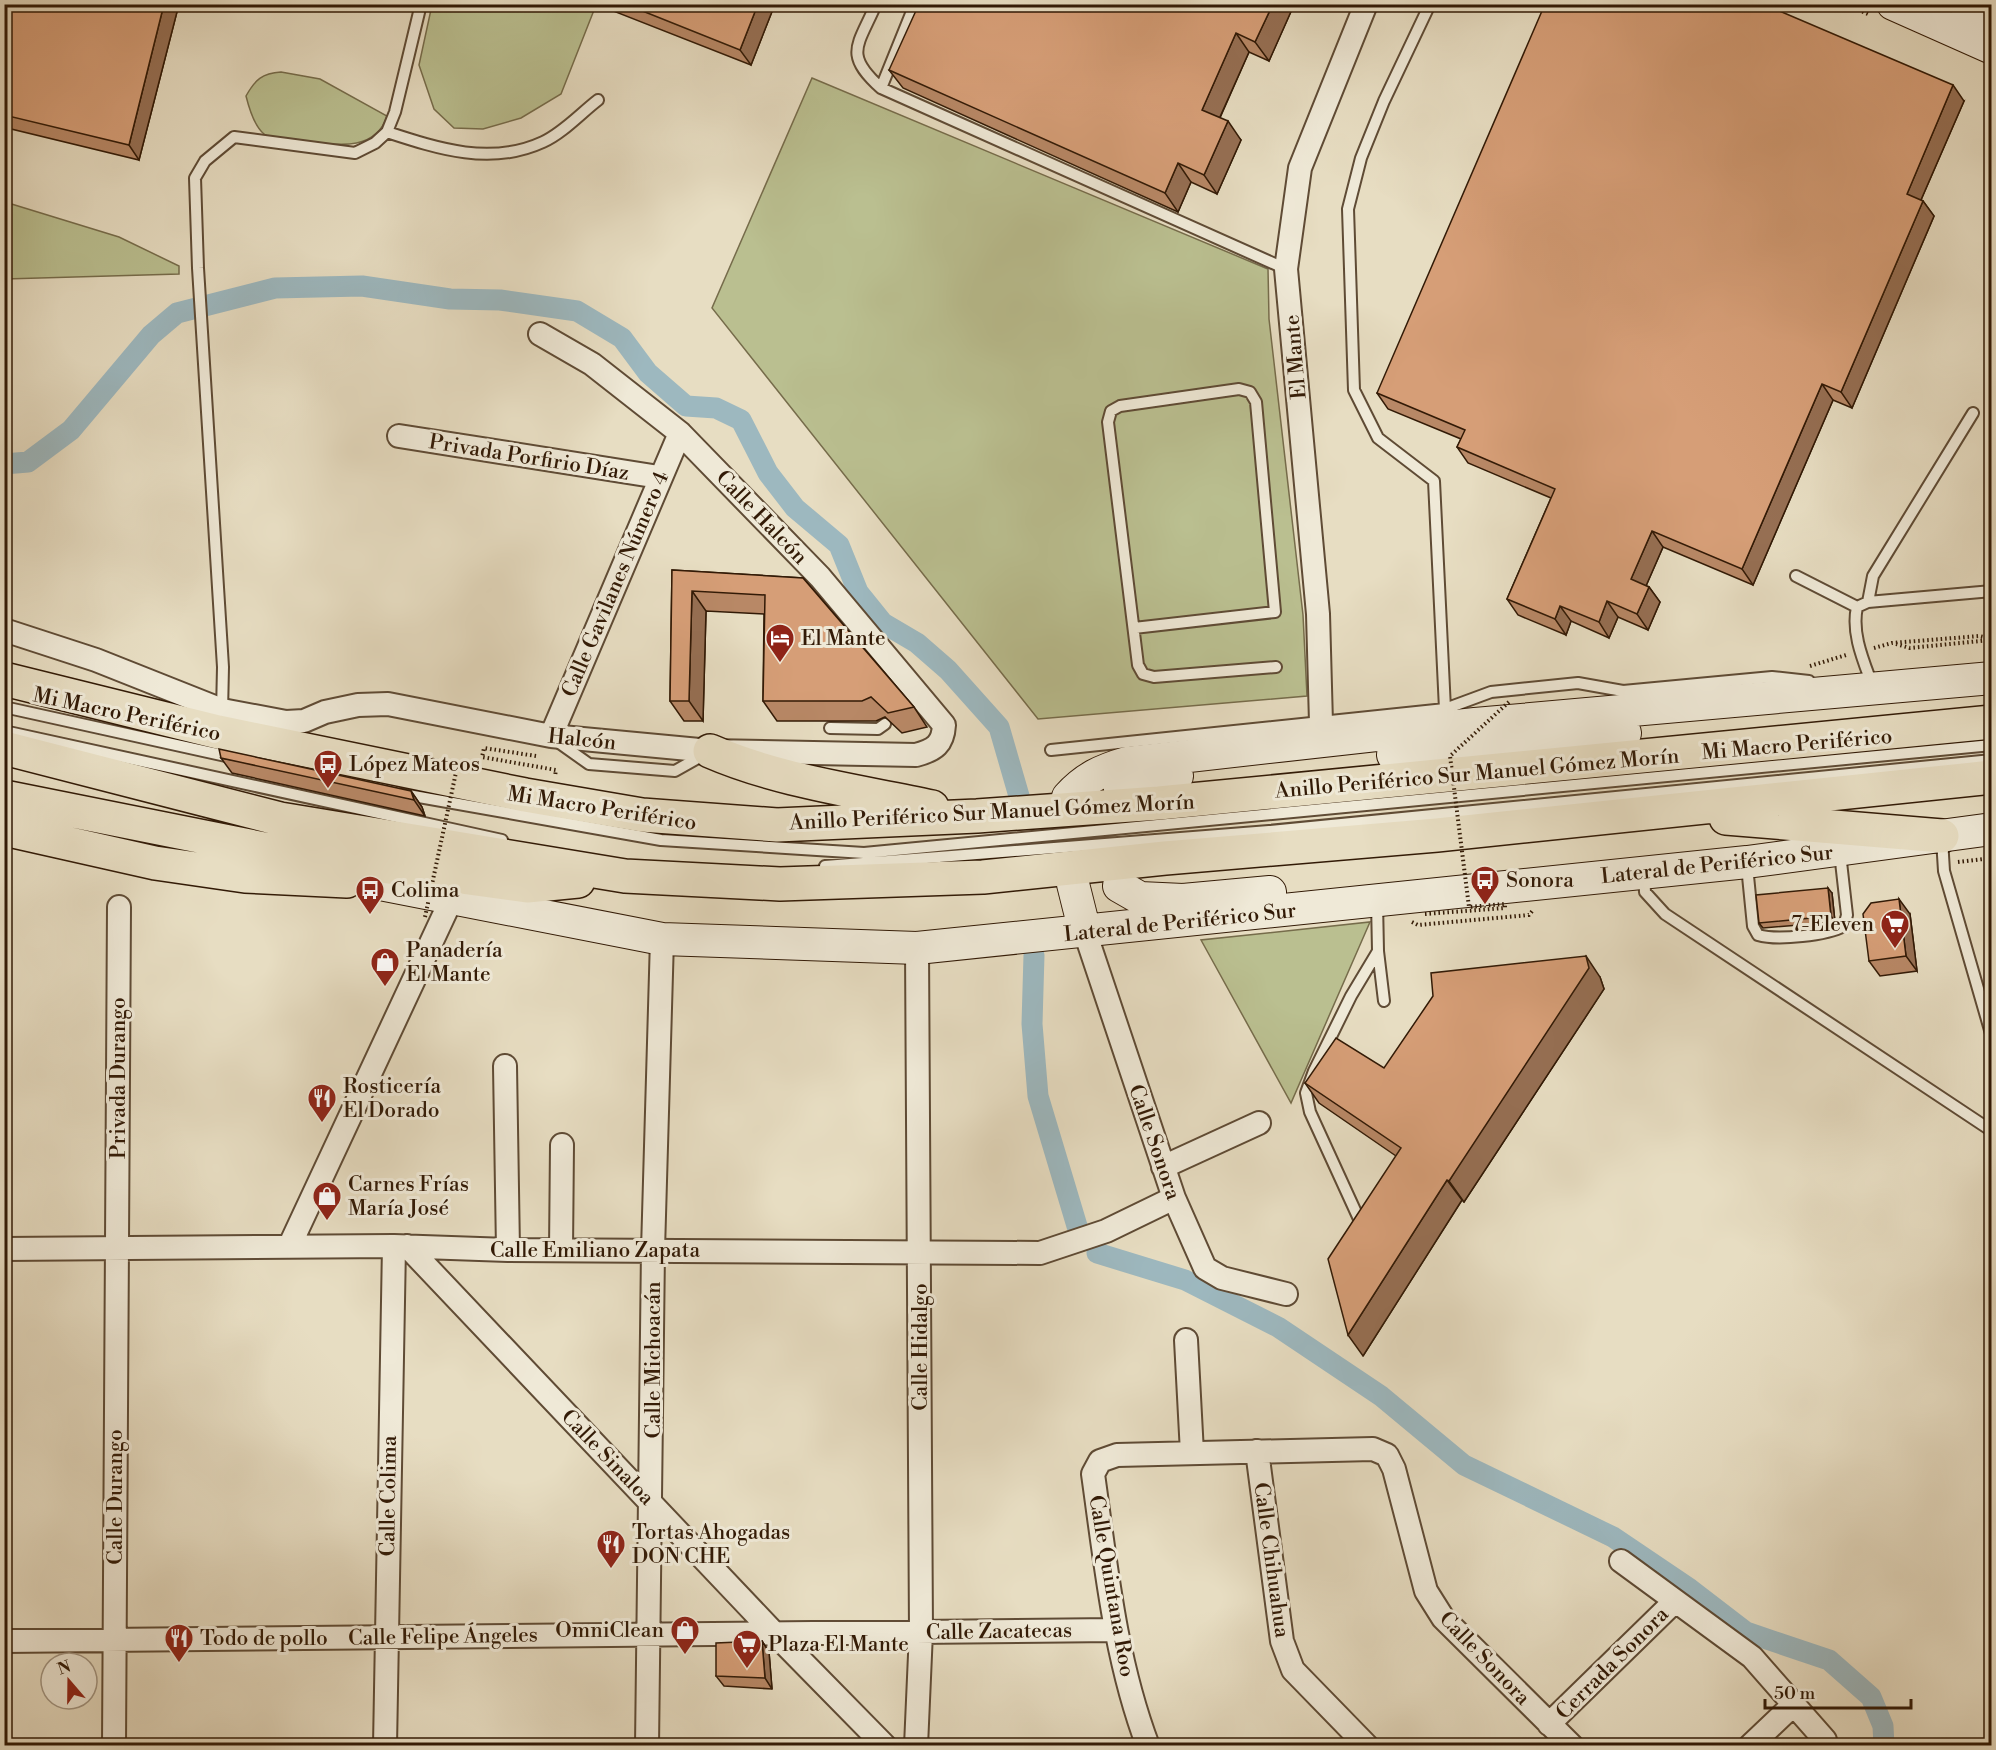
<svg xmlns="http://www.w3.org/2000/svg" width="1996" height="1750" font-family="'Libre Bodoni',serif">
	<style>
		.green { fill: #babf90; stroke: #766c4b; stroke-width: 1.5 }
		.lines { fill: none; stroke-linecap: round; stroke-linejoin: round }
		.canal { stroke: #9db8bf; stroke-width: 21 }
		.lane-casing { stroke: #5f4b35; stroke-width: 14 }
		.street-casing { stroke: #5f4b35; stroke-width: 26 }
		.secondary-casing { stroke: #321a06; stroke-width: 34 }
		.highway-casing { stroke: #321a06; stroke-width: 36 }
		.path { stroke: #321a06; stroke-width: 4; stroke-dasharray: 1.5 3; stroke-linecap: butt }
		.lane { stroke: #efe9d7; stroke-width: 10 }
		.street { stroke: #efe9d7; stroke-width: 22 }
		.secondary { stroke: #efe9d7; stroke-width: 32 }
		.highway { stroke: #e7ddc2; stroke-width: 33 }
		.path-bridge { stroke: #321a06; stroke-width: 4; stroke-dasharray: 1.5 3; stroke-linecap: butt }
		.wall { fill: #b88866; stroke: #321a06; stroke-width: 1.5 }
		.shaded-wall { fill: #966f53; stroke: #321a06; stroke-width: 1.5 }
		.building { fill: #d69e77; stroke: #321a06; stroke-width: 1.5 }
		.labels { text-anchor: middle; stroke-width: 6; stroke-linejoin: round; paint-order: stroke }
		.street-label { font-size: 21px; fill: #321a06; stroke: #efe9d7 }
		.poi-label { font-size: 21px; fill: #321a06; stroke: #efe9d7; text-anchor: start }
	</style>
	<rect width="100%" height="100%" fill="#e7ddc2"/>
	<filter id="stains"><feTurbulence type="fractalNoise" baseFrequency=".00333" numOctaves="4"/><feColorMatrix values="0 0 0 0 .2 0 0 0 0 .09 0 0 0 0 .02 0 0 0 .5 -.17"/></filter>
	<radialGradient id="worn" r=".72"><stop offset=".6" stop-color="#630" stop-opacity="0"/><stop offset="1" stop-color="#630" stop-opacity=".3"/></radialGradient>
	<path class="green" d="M432,5V4L596,5L561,94L521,118L483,129L454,128L434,109L419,65Z
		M281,72L320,79L387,116C375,154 332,144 301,141C291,140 273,141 264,134C254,126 249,108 246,96C255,80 262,73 281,72Z
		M812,78L1268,269L1269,319L1303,615L1307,696L1038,719L712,308Z
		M5,202L119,237L179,266V274L5,279Z
		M1370,922L1291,1103L1201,940Z"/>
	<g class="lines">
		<path class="canal" d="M4,464L28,462L71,430L151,335L177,313L275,288L362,286L450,299L500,300L577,311L622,338L648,373L686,406L716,408L741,420L768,473L795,508L839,545L858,592L883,623L917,643L948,670L999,727L1019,796
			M1034,955L1032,1024L1038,1096L1077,1226
			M1097,1253L1185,1280L1278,1327L1381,1396L1464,1465L1613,1537L1690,1589L1746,1632L1829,1660L1871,1697L1883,1726L1884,1746"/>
		<g class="lane-casing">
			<path id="lane" d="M876,4C858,46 843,54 881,88L1286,269
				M1430,4L1384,101L1361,158L1348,209L1354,390L1378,438L1434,481L1445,709
				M881,88L915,4
				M387,132C439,149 491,166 543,142C563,133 581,113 598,100
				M1796,576L1857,607
				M1868,602L1873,576L1973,413
				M1134,628L1275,612L1256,402L1250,392L1239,389L1120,406L1111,411L1108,422L1138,665L1143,674L1154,677L1276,667
				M1873,687C1864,662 1851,634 1857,607L1868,602L1992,591
				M4,707L235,758
				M222,712L223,667L198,268L195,178L205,161L234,137L355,153L375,143L387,132L395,112L421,4
				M830,728L878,729L885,724
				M4,731L502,840
				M558,742L589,764L675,771L705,754
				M1051,750L1445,709L1491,692L1578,683L1623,691L1772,677L1809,681
				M402,794L661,840L864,853L1992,745
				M1942,839L1944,871L1992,1037
				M825,866L1269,831L1992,760
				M1747,866L1753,926L1758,935C1778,941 1827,935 1844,926L1847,915L1840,853
				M1644,875L1645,892L1665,914L1992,1131
				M1377,902L1378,951L1384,1001
				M1359,1219L1310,1112L1306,1093L1314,1071L1351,996L1378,951"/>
		</g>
		<g class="street-casing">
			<path id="street" d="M399,436L659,477
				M4,630L96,660L222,710L286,722L304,721L325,712L358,705L388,704L551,736L710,751L916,755C935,750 943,744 944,725L820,577L680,433L592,364L540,334
				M1321,723L1318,614L1286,269L1300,168L1366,4
				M551,736L680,433
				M1085,932L1174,1198L1205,1268L1222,1278L1286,1294
				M505,1066L508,1250
				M1163,1167L1259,1123
				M290,1245L452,898
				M407,1246L774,1633L885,1746
				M4,1249L394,1246L508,1250L1040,1253L1106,1231L1174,1198
				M561,1250L562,1145
				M1186,1340L1192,1453
				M1257,1451L1282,1641L1293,1670L1367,1746
				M1621,1561L1752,1657L1825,1740
				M4,1641L1115,1630
				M1549,1724L1674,1602
				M114,1746L119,907
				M385,1746L394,1246
				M647,1746L653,1250L662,939
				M916,1746L921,1632L917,948
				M1148,1746C1115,1659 1106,1566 1093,1474L1100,1461L1117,1455L1373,1449L1387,1455L1394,1469L1426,1591L1443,1618L1572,1746
				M1750,1746L1794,1704"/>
		</g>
		<g class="secondary-casing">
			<path id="secondary" d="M1893,4L1992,48
				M1965,4L1992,16
				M1393,755L1625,733
				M1120,789L1177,776
				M1068,797C1085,778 1102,770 1127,763L1475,724L1992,678
				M370,882L662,939L917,948L1747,862L1992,829
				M1073,884L1085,932
				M1119,886L1140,898L1183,900L1270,892"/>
		</g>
		<g class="highway-casing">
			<path id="highway" d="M4,679L218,732L525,795L642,815L777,825L977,816L1159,803L1992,722
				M4,748L280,819L625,876L780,884L983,877L1165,858L1437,835L1992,777
				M710,751C779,781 858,791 932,807
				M4,797L279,852L527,886L578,881
				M1726,818L1942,836
				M4,829L155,863L245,876L347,881"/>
		</g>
		<path class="path" d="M1846,4L1870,15
			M1896,644L1910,648L1990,640
			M1874,648L1892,643L1979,636L1992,639
			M1810,666L1846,655
			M536,756L484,748L482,757L556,770L555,776
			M1958,862L1992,858
			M1412,922L1418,925L1529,915L1533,910"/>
		<use href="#lane" class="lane"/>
		<use href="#street" class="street"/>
		<use href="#secondary" class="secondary"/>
		<use href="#highway" class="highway"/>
		<path class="path-bridge" d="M1425,914L1505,908V904L1469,907L1450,756L1511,700
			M425,917L458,763"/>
	</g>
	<path class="wall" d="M4,4H179L139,160L11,129L4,154Z
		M601,4H775L751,65L603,7Z
		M1293,7L1269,61L1249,52L1220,118L1241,140L1217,194L1191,182L1178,212L903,88L889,70Z
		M1964,101L1921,200L1923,201L1934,216L1852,408L1833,400L1753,585L1663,547L1646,586L1649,587L1660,602L1648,630L1618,617L1609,638L1571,621L1566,635L1518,615L1507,599L1551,498L1468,463L1457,447L1461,439L1388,409L1377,393Z
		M672,570L803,578L914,707L927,727L902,733L885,717L876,721H777L763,701L764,614L706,611L703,721H684L670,701Z
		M221,758L411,791L422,807L425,816L232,773Z
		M1832,893L1835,922L1763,928L1759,923Z
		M1910,914L1917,971L1880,976L1869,961Z
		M1600,977L1604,989L1464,1202L1462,1200L1363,1356L1396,1156L1319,1103L1305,1083L1384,1068Z
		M762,1641L769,1652L772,1689L724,1686L716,1676Z"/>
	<path class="shaded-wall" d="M164,4H179L139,160L129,145Z
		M758,4H775L751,65L740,50Z
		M1273,4H1291L1293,7L1269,61L1255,42Z
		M1236,33L1249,52L1215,128L1202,110Z
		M1953,85L1964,101L1917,209L1907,194Z
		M4,120L11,129L4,154Z
		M1228,121L1241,140L1217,194L1204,175Z
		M1178,163L1191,182L1178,212L1165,193Z
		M1923,201L1934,216L1852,408L1841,392Z
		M1822,384L1833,400L1753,585L1742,569Z
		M1652,531L1663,547L1642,595L1631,579Z
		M1649,587L1660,602L1648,630L1637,614Z
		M692,591L706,611L703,721L689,701Z
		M1607,601L1618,617L1609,638L1599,622Z
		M1560,606L1571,621L1566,635L1555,619Z
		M411,791L422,807L425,816L414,800Z
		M1828,888L1832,893L1835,922L1831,916Z
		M1899,899L1910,914L1917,971L1906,956Z
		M1586,956L1600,977L1604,989L1464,1202L1449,1181Z
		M1447,1180L1462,1200L1363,1356L1348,1335Z
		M762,1641L769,1652L772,1689L765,1678Z"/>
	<path class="building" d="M4,4H164L129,145L4,115Z
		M625,4H758L740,50Z
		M919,4H1273L1255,42L1236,33L1202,110L1228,121L1204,175L1178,163L1165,193L889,70Z
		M1545,4H1763L1953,85L1907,194L1923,201L1841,392L1822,384L1742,569L1652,531L1631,579L1649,587L1637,614L1607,601L1599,622L1560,606L1555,619L1507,599L1555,489L1457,447L1465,430L1377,393Z
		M672,570L803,578L914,707L888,713L871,697L862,701H763L765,595L692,591L689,701H670Z
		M219,749L411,791L414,800L221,758Z
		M1828,888L1831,916L1759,923L1756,895Z
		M1899,899L1906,956L1869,961L1863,914L1871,903Z
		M1586,956L1589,968L1449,1181L1447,1180L1348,1335L1328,1259L1401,1148L1305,1083L1336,1038L1384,1068L1433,996L1431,973Z
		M762,1641L765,1678L716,1676V1643Z"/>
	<defs>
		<g id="hotel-pin" transform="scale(1.5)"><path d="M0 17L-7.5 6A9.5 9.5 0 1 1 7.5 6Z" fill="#8f2418" stroke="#efe9d7"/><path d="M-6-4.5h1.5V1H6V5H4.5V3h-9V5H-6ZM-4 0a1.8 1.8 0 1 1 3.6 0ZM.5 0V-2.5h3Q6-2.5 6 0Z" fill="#fff"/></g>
		<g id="bus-pin" transform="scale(1.5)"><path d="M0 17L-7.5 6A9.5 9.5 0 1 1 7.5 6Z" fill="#8f2418" stroke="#efe9d7"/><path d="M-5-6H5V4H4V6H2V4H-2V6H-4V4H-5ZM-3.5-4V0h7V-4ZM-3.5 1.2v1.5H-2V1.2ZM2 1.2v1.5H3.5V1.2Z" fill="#fff"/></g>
		<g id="supermarket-pin" transform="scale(1.5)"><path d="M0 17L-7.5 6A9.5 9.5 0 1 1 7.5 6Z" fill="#8f2418" stroke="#efe9d7"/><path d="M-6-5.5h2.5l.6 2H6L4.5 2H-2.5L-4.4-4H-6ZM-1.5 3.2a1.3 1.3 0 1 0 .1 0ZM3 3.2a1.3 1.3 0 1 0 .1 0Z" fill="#fff"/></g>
		<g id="shop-pin" transform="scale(1.5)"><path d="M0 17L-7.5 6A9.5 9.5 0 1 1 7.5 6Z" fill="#8f2418" stroke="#efe9d7"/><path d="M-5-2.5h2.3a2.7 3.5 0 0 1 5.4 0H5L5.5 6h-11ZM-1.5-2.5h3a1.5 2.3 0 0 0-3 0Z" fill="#fff"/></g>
		<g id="restaurant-pin" transform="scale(1.5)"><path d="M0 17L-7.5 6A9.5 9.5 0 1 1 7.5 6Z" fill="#8f2418" stroke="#efe9d7"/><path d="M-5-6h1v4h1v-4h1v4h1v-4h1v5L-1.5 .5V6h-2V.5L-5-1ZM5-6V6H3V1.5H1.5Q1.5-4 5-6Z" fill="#fff"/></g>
	</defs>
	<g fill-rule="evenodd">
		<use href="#hotel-pin" x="780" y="638"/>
		<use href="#bus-pin" x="328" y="764"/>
		<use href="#bus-pin" x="1485" y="880"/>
		<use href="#bus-pin" x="370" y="890"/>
		<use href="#supermarket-pin" x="1895" y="924"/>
		<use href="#shop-pin" x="385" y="962"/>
		<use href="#restaurant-pin" x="322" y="1098"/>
		<use href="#shop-pin" x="327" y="1196"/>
		<use href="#restaurant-pin" x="611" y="1544"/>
		<use href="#shop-pin" x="685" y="1630"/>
		<use href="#restaurant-pin" x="179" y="1638"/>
		<use href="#supermarket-pin" x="747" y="1644"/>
	</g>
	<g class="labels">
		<g class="street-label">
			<text transform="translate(1295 357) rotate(-95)" y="7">El Mante</text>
			<text transform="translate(529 457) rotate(9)" y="7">Privada Porfirio Díaz</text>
			<text transform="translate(762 517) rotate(46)" y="7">Calle Halcón</text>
			<text transform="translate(615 584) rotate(-67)" y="7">Calle Gavilanes Número 4</text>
			<text transform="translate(127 714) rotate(12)" y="7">Mi Macro Periférico</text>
			<text transform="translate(582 739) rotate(6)" y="7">Halcón</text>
			<text transform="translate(1797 744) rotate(-5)" y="7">Mi Macro Periférico</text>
			<text transform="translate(1477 773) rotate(-5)" y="7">Anillo Periférico Sur Manuel Gómez Morín</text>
			<text transform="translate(602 808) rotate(9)" y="7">Mi Macro Periférico</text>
			<text transform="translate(992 812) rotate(-3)" y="7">Anillo Periférico Sur Manuel Gómez Morín</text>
			<text transform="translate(1717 864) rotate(-6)" y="7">Lateral de Periférico Sur</text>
			<text transform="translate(1180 922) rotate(-6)" y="7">Lateral de Periférico Sur</text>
			<text transform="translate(118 1078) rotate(-90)" y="7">Privada Durango</text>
			<text transform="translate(1155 1142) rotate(71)" y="7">Calle Sonora</text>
			<text x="595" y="1257">Calle Emiliano Zapata</text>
			<text transform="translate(920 1347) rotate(-90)" y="7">Calle Hidalgo</text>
			<text transform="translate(653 1360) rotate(-90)" y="7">Calle Michoacán</text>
			<text transform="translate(608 1457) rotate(46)" y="7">Calle Sinaloa</text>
			<text transform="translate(388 1496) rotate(-89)" y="7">Calle Colima</text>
			<text transform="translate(115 1497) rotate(-90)" y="7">Calle Durango</text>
			<text transform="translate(1272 1560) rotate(82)" y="7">Calle Chihuahua</text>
			<text transform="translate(1112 1586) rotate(80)" y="7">Calle Quintana Roo</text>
			<text transform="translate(999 1631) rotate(-1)" y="7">Calle Zacatecas</text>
			<text transform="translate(443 1636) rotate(-1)" y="7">Calle Felipe Ángeles</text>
			<text transform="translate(1485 1658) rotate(46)" y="7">Calle Sonora</text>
			<text transform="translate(1612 1663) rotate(-45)" y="7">Cerrada Sonora</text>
		</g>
		<g class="poi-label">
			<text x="801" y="645">El Mante</text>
			<text x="349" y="771">López Mateos</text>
			<text x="1506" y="887">Sonora</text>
			<text x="391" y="897">Colima</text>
			<text x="1874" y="931" text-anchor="end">7-Eleven</text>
			<text x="406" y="957">Panadería<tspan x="406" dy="24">El Mante</tspan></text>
			<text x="343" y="1093">Rosticería<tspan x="343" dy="24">El Dorado</tspan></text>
			<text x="348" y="1191">Carnes Frías<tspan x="348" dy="24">María José</tspan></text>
			<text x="632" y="1539">Tortas Ahogadas<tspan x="632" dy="24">DON CHE</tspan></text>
			<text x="664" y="1637" text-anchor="end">OmniClean</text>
			<text x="200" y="1645">Todo de pollo</text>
			<text x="768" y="1651">Plaza El Mante</text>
		</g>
	</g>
	<rect width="1996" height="1750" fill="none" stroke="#e7ddc2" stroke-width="24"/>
	<rect x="6" y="6" width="1984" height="1738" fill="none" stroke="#321a06" stroke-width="3"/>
	<rect x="12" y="12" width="1972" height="1726" fill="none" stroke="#321a06" stroke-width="1.5"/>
	<g transform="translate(69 1681) rotate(340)"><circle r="28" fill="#efe9d7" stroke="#a39683" stroke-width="1.5"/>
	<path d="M0-4.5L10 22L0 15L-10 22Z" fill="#8f2418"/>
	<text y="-9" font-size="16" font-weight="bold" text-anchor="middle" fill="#321a06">N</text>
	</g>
	<path d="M1765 1699v9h146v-9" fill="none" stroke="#321a06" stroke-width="3"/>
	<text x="1774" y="1699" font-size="18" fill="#321a06" stroke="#efe9d7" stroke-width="4.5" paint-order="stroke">50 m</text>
	<rect width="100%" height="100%" filter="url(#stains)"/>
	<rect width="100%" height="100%" fill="url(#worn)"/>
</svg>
